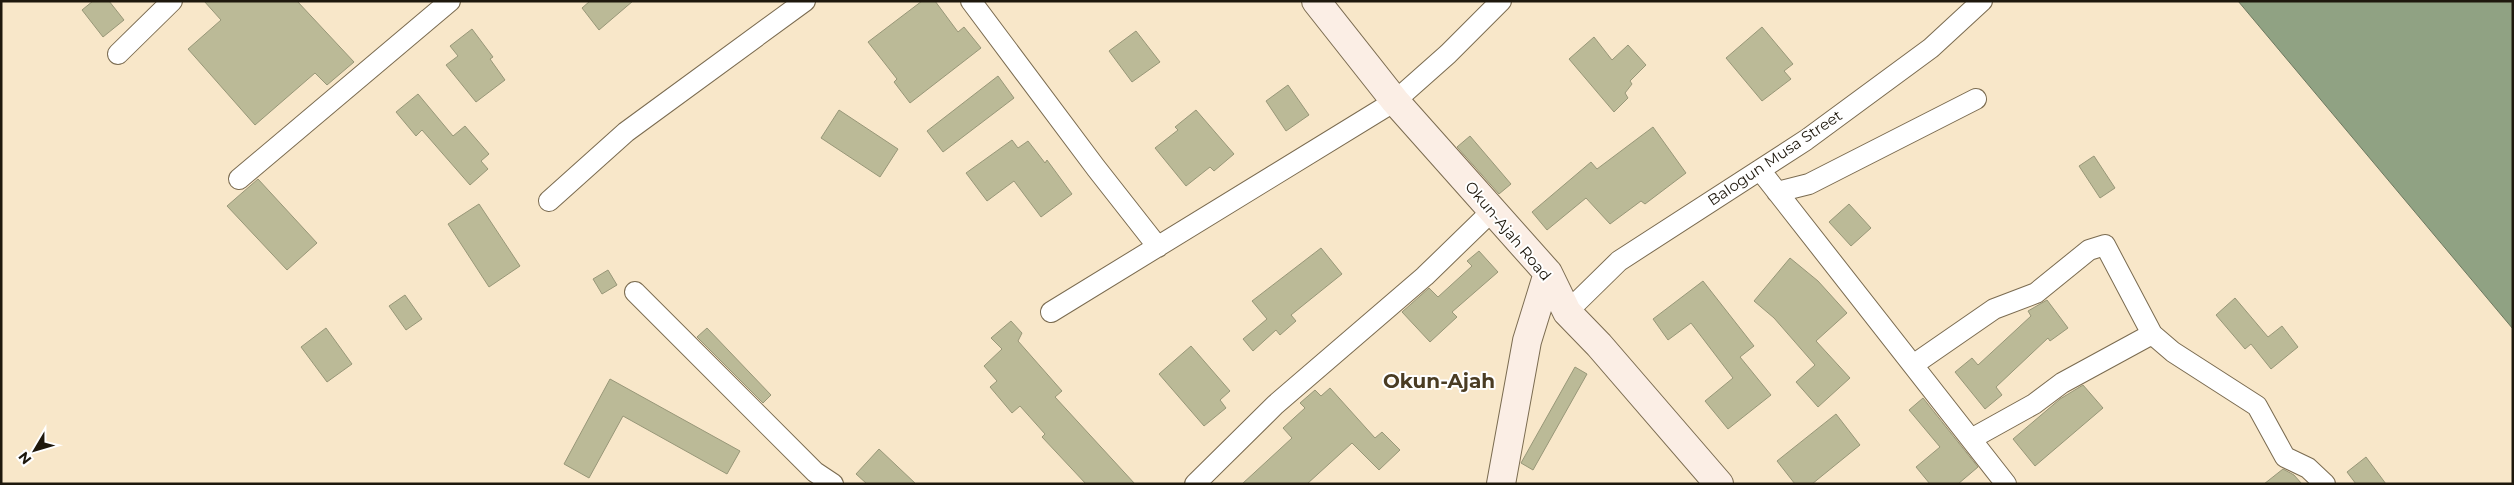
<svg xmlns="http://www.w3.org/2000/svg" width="2514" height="485" font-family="Montserrat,sans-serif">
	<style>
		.water { fill: #90a283; stroke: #6e7960 }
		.building { fill: #bbba97; stroke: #989778 }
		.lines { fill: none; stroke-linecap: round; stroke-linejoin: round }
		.street-casing { stroke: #7a6b50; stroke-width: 22 }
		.secondary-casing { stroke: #7a6b50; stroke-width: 30 }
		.street { stroke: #fff; stroke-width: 20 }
		.secondary { stroke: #fbeee5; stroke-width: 28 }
		.labels { text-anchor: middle; stroke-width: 4; stroke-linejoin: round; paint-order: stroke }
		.street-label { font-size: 15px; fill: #1e180d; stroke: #fff }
		.district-label { font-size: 20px; font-weight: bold; fill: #4a3c23; stroke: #fff }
	</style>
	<rect width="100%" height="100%" fill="#f8e7c9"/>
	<path class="water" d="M2238,1H2513V329Z"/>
	<path class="building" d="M93,1H109L124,20L103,37L82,10Z
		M204,1H297L354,62L327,85L315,73L255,125L188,49L221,20Z
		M590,1H633L599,30L582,8Z
		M922,1H935L958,32L964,27L981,48L910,103L894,82L897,79L868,42Z
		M1762,27L1793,64L1784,71L1791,79L1762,101L1726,58Z
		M472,29L493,57L490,59L505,80L476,102L446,65L458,56L450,46Z
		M1136,31L1160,62L1132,82L1109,51Z
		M1594,37L1612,60L1628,45L1646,65L1630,81L1632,84L1625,93L1628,98L1614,112L1569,59Z
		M998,76L1014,98L943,152L927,131Z
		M1288,85L1309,115L1286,131L1266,101Z
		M418,94L453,136L465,126L489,154L481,161L488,169L470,185L422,130L416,136L396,112Z
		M839,110L898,149L880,177L821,138Z
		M1196,110L1234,154L1214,171L1210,167L1186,186L1155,148L1178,130L1175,127Z
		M1653,127L1686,173L1645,204L1641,201L1610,224L1586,198L1547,230L1532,212L1591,162L1597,169Z
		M1470,136L1511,184L1499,194L1457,147Z
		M1012,140L1018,148L1028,141L1045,163L1047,160L1072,194L1041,217L1014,181L987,201L966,173Z
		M2094,156L2115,188L2100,198L2079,166Z
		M258,179L317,243L287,270L227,206Z
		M479,204L520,266L489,287L448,224Z
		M1849,204L1871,228L1851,246L1829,222Z
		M1321,248L1342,274L1291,315L1296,321L1280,335L1276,330L1253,351L1243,339L1267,319L1252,301Z
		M1479,251L1498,272L1452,312L1457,317L1430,342L1402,312L1429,288L1438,297L1472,266L1467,261Z
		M1790,258L1818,281L1847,313L1816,341L1850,378L1818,407L1796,382L1815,365L1774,318L1754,301Z
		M608,270L617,285L602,294L593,279Z
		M1703,281L1754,346L1740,357L1771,395L1728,429L1705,401L1733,378L1691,323L1668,340L1653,319Z
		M405,295L422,319L406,330L389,306Z
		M2235,298L2268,337L2282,326L2298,347L2271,369L2251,344L2245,349L2216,315Z
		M2047,300L2068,328L2050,341L2048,338L1996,387L2002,395L1985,409L1955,372L1972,358L1978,365L2031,316L2028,311Z
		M1011,321L1022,333L1018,341L1062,391L1055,397L1135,484H1086L1042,437L1045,434L1020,406L1012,413L990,387L997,381L984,366L1002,349L991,338Z
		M326,328L352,364L327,382L301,347Z
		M707,328L771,395L763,403L697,337Z
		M1191,346L1230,391L1220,400L1226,408L1204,426L1159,374Z
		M1575,367L1587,374L1533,470L1521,463Z
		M610,379L740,451L727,474L623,416L589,478L564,464Z
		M2083,385L2103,408L2035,466L2013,439L2060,399Z
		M1330,388L1375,438L1382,432L1400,450L1379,470L1352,443L1307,484H1242L1292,438L1283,428L1305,408L1300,403L1315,390L1321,396Z
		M1923,398L1978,467L1958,484H1930L1916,467L1940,447L1909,410Z
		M1836,414L1860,445L1812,484H1795L1777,461Z
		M879,449L916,484H867L856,474Z
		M2366,457L2386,484H2356L2347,472Z
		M2283,469L2294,475L2302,484H2264Z"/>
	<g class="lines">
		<g class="street-casing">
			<path id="street" d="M971,1L1096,168L1158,247
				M118,54L172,1
				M1760,170L2006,484
				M239,179L450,1
				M1777,192L1809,184L1976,99
				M549,201L626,132L805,1
				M635,292L815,472L833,484
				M1051,312L1395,101L1448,54L1501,1
				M1567,312L1619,261L1806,140L1931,48L1982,1
				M1913,365L1994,309L2036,293L2089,250L2105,245L2152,334L2173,352L2257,406L2285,457L2308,468L2325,484
				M1971,439L2034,404L2062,383L2152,334
				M1195,484L1275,405L1425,276L1493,210"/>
		</g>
		<g class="secondary-casing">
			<path id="secondary" d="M1316,1L1395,101L1548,273L1567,312L1599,345L1719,484
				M1501,484L1527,341L1548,273"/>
		</g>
		<use href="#street" class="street"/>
		<use href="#secondary" class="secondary"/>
	</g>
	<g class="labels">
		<g class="street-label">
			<text transform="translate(1775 158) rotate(-34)" y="5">Balogun Musa Street</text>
			<text transform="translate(1508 231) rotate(50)" y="5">Okun-Ajah Road</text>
		</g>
		<g class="district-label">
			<text x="1439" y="388">Okun-Ajah</text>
		</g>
	</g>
	<rect width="2514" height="485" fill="none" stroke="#1e180d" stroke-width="5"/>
	<g transform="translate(35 450) rotate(232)" stroke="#ffffff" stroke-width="4" paint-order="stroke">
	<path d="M0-4L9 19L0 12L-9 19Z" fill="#1e180d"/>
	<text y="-8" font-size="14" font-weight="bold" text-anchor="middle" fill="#1e180d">N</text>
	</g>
</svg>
